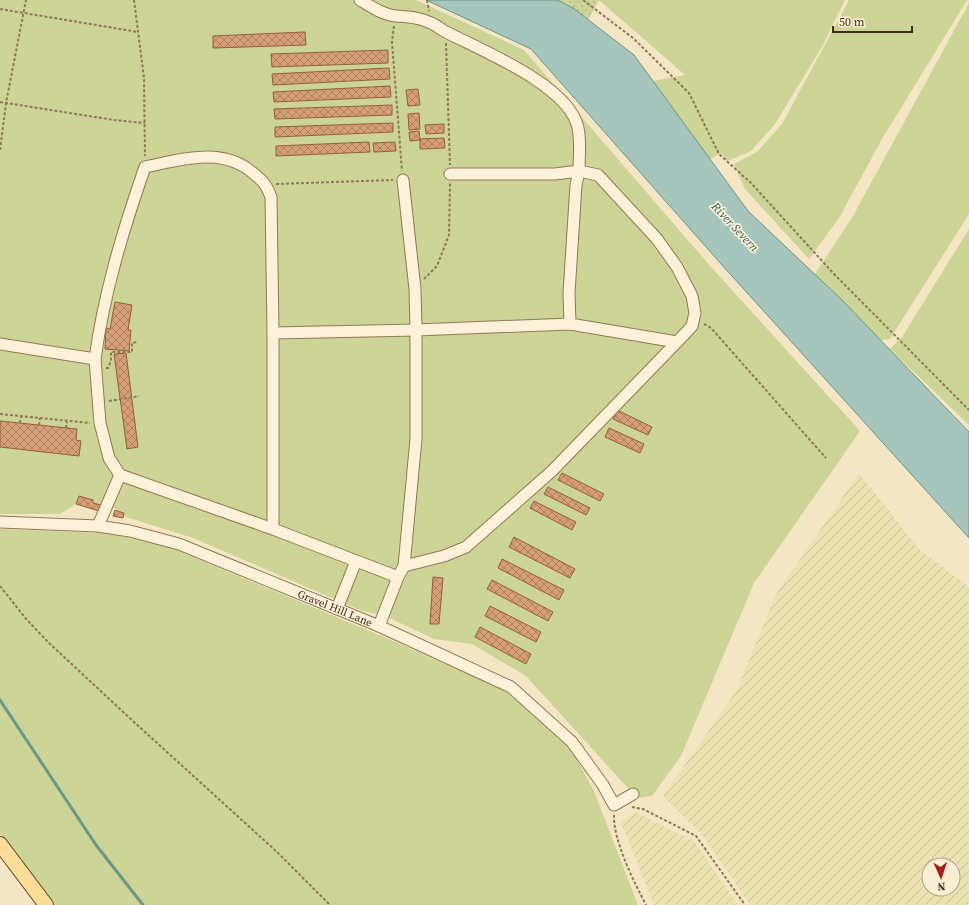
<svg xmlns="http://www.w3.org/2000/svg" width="969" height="905" font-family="'Source Serif 4',serif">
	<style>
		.farmland { fill: url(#farmland-furrows); fill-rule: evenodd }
		.grass { fill: #ccd496 }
		.park { fill: url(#park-dots) }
		.water { fill: #a6c6bd; stroke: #6b968c }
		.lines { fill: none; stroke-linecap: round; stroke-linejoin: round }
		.stream { stroke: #6b968c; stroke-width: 3 }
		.building { fill: url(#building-cross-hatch); stroke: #945e3a }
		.minor-casing { stroke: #917757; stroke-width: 13 }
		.major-casing { stroke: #5f442c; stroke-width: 16 }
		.path { stroke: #917757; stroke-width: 2; stroke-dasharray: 3 2; stroke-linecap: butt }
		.minor { stroke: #fdf2d9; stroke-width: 11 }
		.major { stroke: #fbdd98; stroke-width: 14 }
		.labels { text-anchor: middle; stroke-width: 3.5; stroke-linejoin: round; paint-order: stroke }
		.street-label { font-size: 11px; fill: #3f2e1d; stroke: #faefd5 }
		.water-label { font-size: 12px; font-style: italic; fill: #2b615e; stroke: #faefd5 }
	</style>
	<defs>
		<pattern id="farmland-furrows" width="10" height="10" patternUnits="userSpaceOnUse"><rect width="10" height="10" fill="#eae2b0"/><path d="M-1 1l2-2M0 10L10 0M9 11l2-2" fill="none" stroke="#cac297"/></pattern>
		<pattern id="park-dots" width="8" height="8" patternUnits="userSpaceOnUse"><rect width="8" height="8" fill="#ccd496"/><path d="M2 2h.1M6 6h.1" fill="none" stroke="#b0b681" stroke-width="1.8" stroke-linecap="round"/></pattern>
		<pattern id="building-cross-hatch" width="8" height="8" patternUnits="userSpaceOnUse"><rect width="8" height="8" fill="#d69f75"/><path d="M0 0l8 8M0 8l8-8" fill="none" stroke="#af825f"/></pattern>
	</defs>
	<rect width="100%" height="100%" fill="#f4e6c4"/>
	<path class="farmland" d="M859,473L919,549L969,587V905H750L703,836L663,796L737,690L775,596ZM929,865H953V889H929Z
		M635,812L694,841L738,905H654L621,822Z"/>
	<path class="grass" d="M0,0H416L524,50L711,267L860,431L754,583L681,756L652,796L637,798L526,676L472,644L434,639L383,615L362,611L193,538L123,516L124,512L108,506L93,503V500L79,496L76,504L60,514H0Z
		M599,0H845L823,45L775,124L751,151L728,161L721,153L710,159L653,81L685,75Z
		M849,0H967L882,139L839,218L809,259L745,189L734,164L757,152L782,124Z
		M969,3V214L895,331L890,339L881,340L815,274L853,216Z
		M969,229V425L890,349L902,337Z
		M0,529L102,533L157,542L377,634L509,692L570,747L594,791L638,905H53L42,894L0,834Z"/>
	<path class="park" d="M557,0H599L588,20L573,8Z"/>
	<path class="water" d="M426,0H557L573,8L634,55L748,211L843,301L969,432V538L722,265L531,49Z"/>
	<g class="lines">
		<path class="stream" d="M0,700L96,845L143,905"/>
	</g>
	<path class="building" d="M305,32L306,45L213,48V36Z
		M388,50V63L272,67L271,54Z
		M389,68L390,79L273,85L272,74Z
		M390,86L391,97L274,102L273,92Z
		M418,89L420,105L408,106L406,90Z
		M392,105V115L275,119L274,109Z
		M419,113L420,129L409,130L408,114Z
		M393,123V132L275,137V127Z
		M444,124V133L426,134L425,125Z
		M419,131L420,140L410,141L409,132Z
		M444,138L445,148L420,149V139Z
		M369,142L370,152L276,156V146Z
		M395,142L396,151L374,152L373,143Z
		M115,302L132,305L128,330H131L129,351L105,349L106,328L110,329Z
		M126,353L138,447L127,449L114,354Z
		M617,410L652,427L648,435L613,419Z
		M0,421L77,429L76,440L81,441L79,456L0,447Z
		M609,428L644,444L640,453L605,437Z
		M562,473L604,494L600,501L558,480Z
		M548,487L590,508L586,515L544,494Z
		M79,496L93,500V503L101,505L99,511L76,504Z
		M534,501L576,522L572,530L530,508Z
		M115,510L124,513L123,518L113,516Z
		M514,537L575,569L570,578L509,547Z
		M502,559L564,590L559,600L498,568Z
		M433,577L443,578L439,624H430Z
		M492,580L553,612L548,621L487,589Z
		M490,606L541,632L536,642L485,616Z
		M480,627L531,654L526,664L475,637Z"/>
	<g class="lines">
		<g class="minor-casing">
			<g id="minor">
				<path d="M360,0C370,6 383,15 396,16C410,17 417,17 431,23C437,25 441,30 446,32C481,50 570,86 578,128C581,142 579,158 579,171L598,175L657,239L677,267L692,296L695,313L692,326L677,342"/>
				<path d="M450,174H555L579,171L576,185L569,293L570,324"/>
				<path d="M273,333V529"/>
				<path d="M0,344L95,359C104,293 123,230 145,167C180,160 222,146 253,173C263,181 266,184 271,197L273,333L416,330L570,324L677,342L552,471L466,547L444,556L404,566"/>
				<path d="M95,359L100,423L109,458L120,475L273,529L398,577"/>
				<path id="s1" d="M0,522L98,526L130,531L179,544L379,626L511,687L572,742L603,785L614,805L633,794"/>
				<path d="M98,526L120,475"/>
				<path d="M337,609L356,561"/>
				<path d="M379,626L398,577L404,566L416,439V330L415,289L403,180"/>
			</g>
		</g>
		<g class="major-casing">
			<path id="major" d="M0,844L46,905"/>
		</g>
		<path class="path" d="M134,0L144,78L145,156
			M427,0L429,11
			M583,0L633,38L689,93L719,154L751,183L834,274L969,410
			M0,9L138,32
			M394,26L392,42L402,171
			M446,43L450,165
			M0,102L114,120L145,123
			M0,150L6,103L26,0
			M276,184L393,180
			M424,279L437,266L449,235L450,183
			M704,324L711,328L826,458
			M106,368H108L111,361V352H132V343L137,342
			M109,401L139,396
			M0,414L90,423
			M20,423L21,416
			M39,425L40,418
			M66,428L67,422
			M0,586L27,620L49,643L134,722L277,852L330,905
			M632,807L643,809L696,836L745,905
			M614,815C613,840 634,882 646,905"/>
		<use href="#minor" class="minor"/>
		<use href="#major" class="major"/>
	</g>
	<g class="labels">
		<g class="street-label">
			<text dy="4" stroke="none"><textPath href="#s1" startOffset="350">Gravel Hill Lane</textPath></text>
		</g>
		<g class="water-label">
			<text transform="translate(735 227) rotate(47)" y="4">River Severn</text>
		</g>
	</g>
	<g transform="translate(941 877) rotate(177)"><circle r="19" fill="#faefd5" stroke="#afa28b"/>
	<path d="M0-3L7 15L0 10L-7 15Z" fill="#a8201f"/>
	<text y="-6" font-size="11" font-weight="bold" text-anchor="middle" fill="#3f2e1d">N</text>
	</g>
	<path d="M833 26v6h79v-6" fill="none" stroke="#3f2e1d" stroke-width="2"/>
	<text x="839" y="26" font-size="12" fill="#3f2e1d" stroke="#faefd5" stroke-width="3" paint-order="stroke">50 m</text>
</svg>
